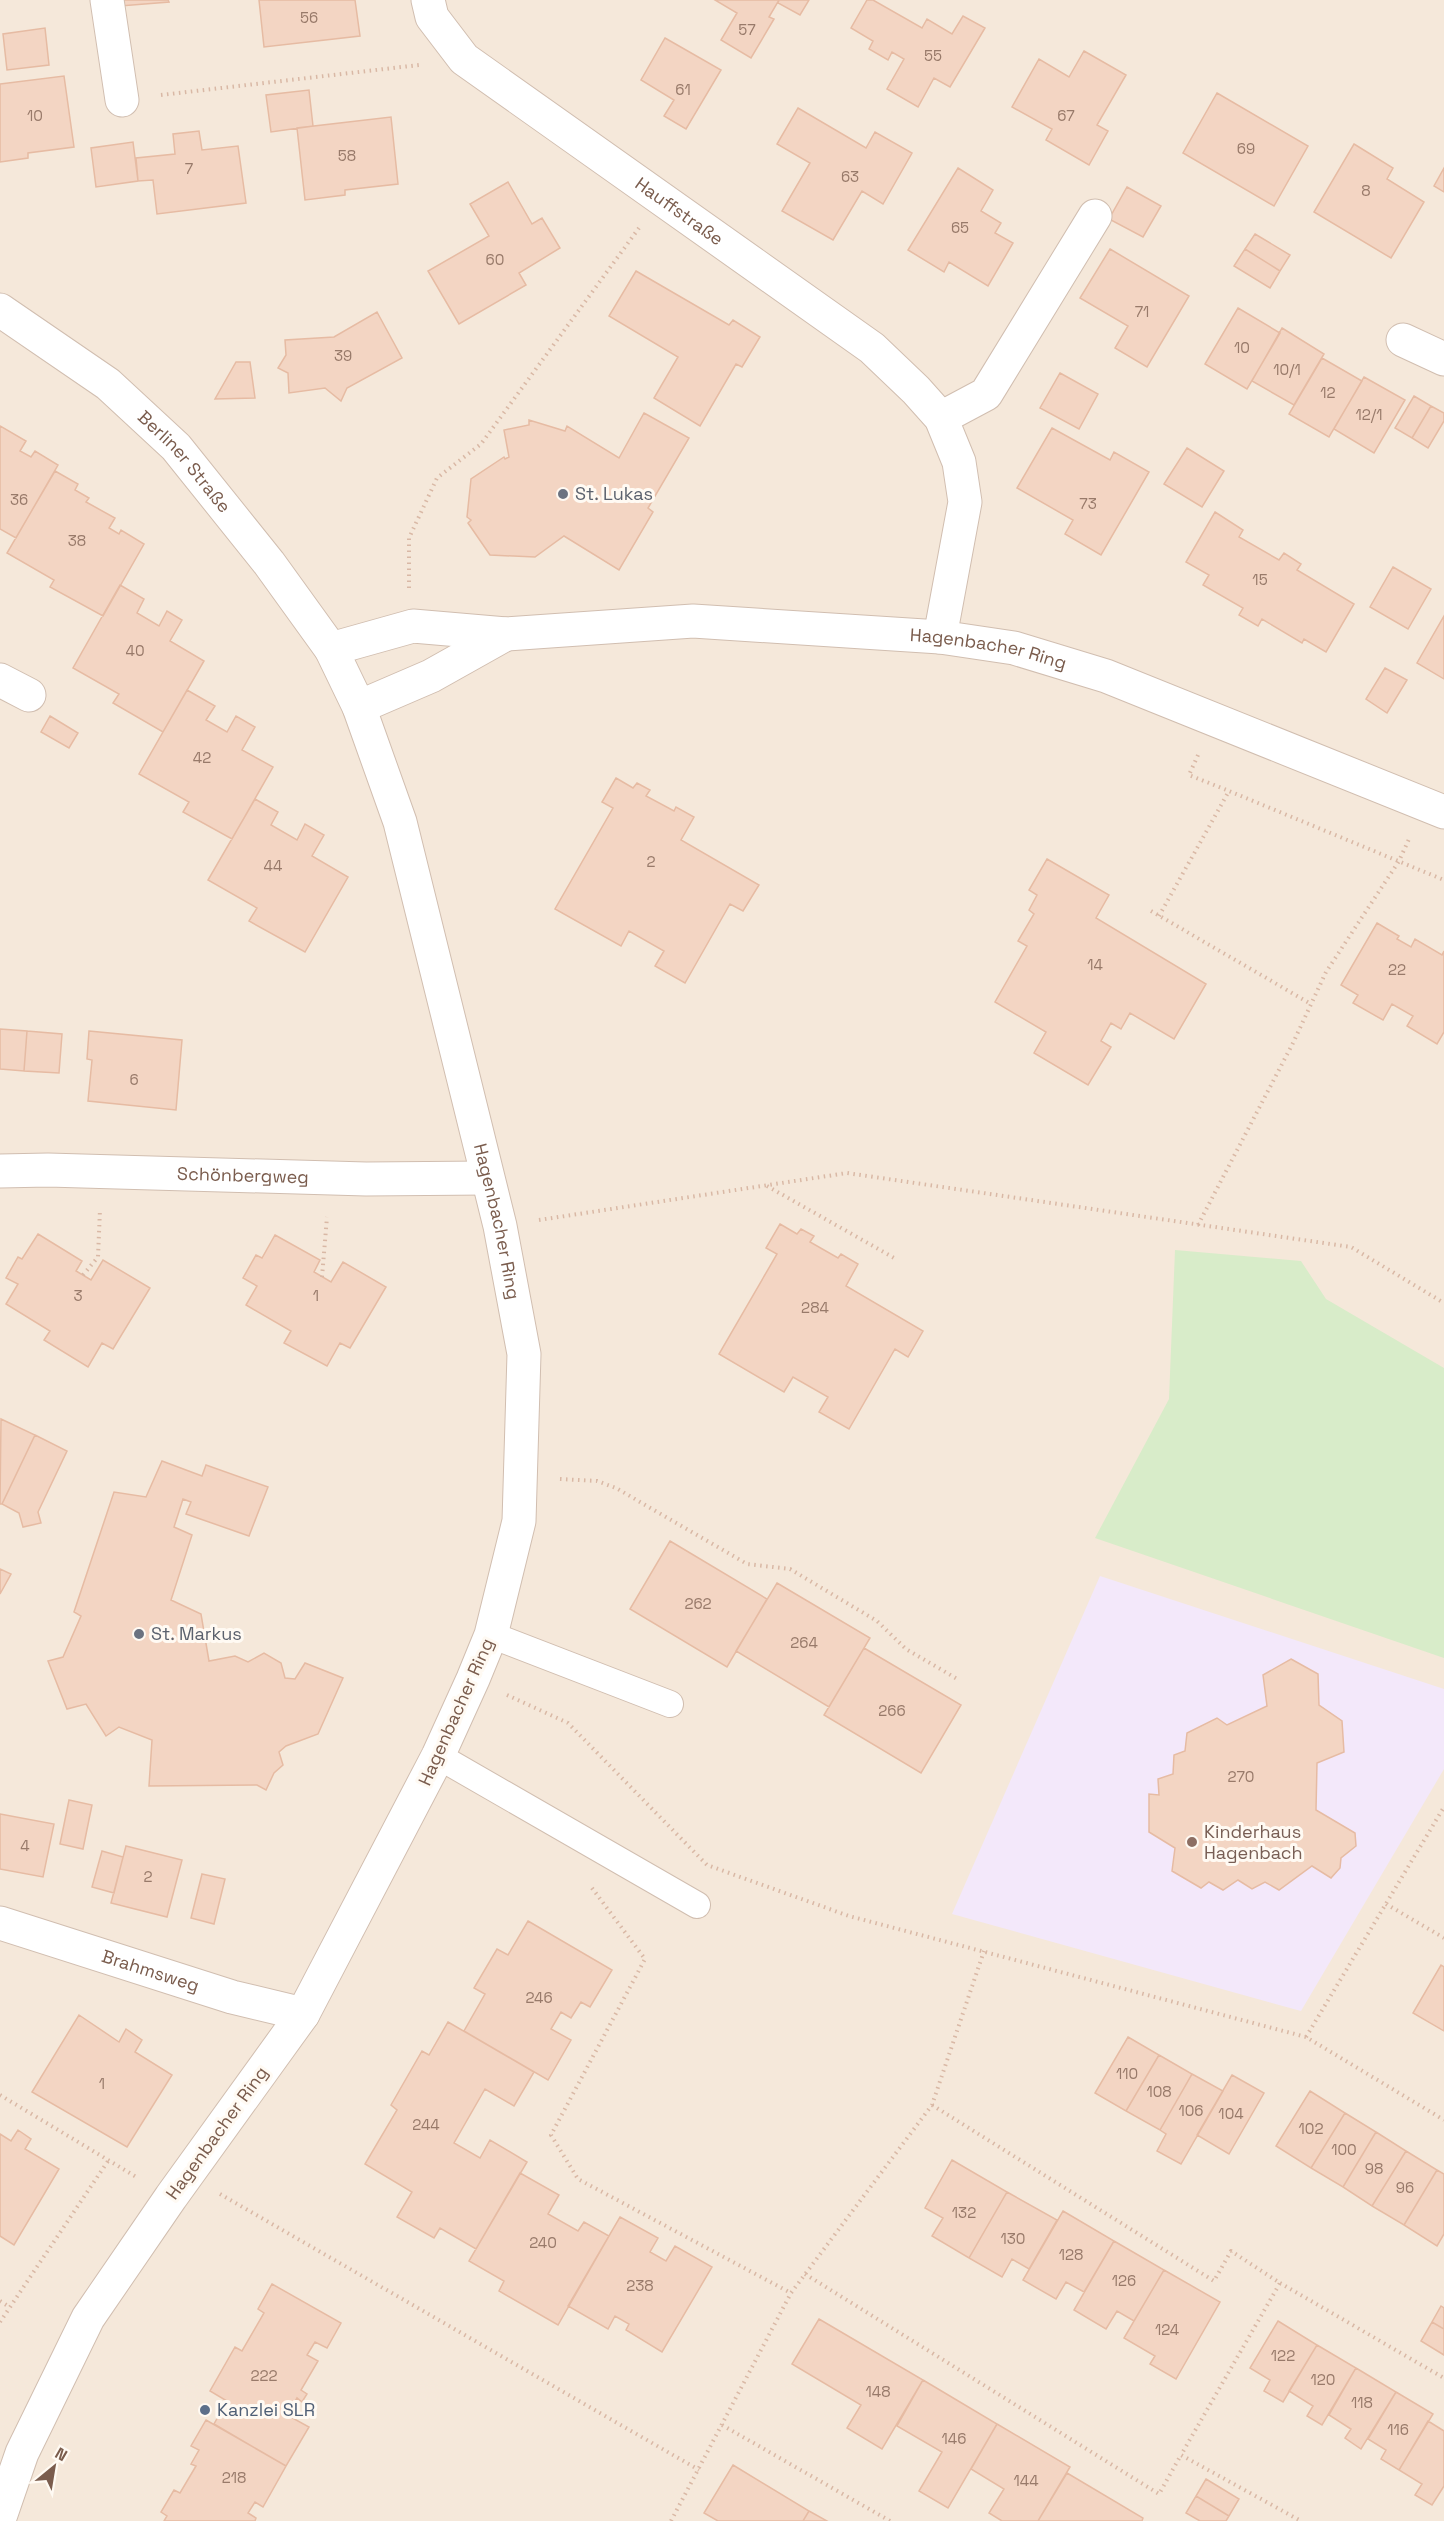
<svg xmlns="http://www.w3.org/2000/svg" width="1444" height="2521" font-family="'Space Grotesk',sans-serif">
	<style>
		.residential { fill: #f5e8da }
		.education { fill: #f3e8fa }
		.green { fill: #d8ecc9 }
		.building { fill: #f3d5c3; stroke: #e6bba3; stroke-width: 1.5 }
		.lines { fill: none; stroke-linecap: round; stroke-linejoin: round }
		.lane-casing { stroke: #d1beb0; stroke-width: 28 }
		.street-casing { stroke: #d1beb0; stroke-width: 35 }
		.path { stroke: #d9b8a5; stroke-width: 4; stroke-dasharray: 1.5 4.5; stroke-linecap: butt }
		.lane { stroke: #fff; stroke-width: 26 }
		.street { stroke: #fff; stroke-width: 33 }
		.worship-dot { fill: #6b7280; stroke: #fffaf3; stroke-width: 2 }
		.education-dot { fill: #8d6e63; stroke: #fffaf3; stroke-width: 2 }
		.service-dot { fill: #5c6f8a; stroke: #fffaf3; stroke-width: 2 }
		.labels { text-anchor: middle; stroke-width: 6; stroke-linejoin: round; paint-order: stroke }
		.number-label { font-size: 15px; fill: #987a6a }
		.street-label { font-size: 18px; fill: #7a5c4d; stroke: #fffaf3 }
		.worship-label { font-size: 18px; fill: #5b616d; stroke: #fffaf3; text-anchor: start }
		.education-label { font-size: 18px; fill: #785e54; stroke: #fffaf3; text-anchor: start }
		.service-label { font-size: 18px; fill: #4e5e75; stroke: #fffaf3; text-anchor: start }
	</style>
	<rect width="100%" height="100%" fill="#fdf6ec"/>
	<path class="residential" d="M0,0H1444V2521H0Z"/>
	<path class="education" d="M1100,1576L1444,1689V1769L1301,2011L952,1914Z"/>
	<path class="green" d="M1175,1250L1301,1261L1326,1299L1444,1368V1658L1095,1538L1169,1399Z"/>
	<path class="building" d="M119,0H168L169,2L120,6Z
		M259,0H355L360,36L264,47Z
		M715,0H779L769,17L774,19L751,58L721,40L737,13Z
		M779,0H809L800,15L778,3Z
		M867,0H873L922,28L927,19L952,34L963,16L985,28L950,87L934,78L918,107L887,89L904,59L892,52L888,60L869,49L873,41L851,28Z
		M45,28L49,65L7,70L3,34Z
		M665,38L721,70L686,129L664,116L674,100L641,80Z
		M1084,51L1126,75L1097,125L1108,131L1089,165L1046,140L1052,129L1012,107L1039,59L1069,77Z
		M64,76L74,147L28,153V158L0,162V84Z
		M309,90L313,126L271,132L266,95Z
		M1217,93L1308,146L1274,206L1183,153Z
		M798,108L866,148L875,132L912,153L883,204L862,191L833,240L782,211L810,163L777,144Z
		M391,117L398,184L345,190V195L305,200L297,128Z
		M199,131L202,150L238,146L246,203L157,214L153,180L138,181L136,158L175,154L173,134Z
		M133,142L138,181L96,187L91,148Z
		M1354,144L1393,168L1387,179L1424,202L1391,258L1314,212Z
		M958,168L993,190L981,211L1001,223L995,233L1013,243L988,286L949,262L944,272L908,250Z
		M1444,168V192L1434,186Z
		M508,182L532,224L542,218L560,248L519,273L526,285L459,324L428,271L489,236L470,204Z
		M1127,187L1161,206L1143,237L1109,219Z
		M1255,234L1290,255L1280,271L1245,249Z
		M1110,249L1189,296L1147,367L1115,348L1128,326L1080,298Z
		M1245,249L1280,271L1270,288L1234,266Z
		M636,271L729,325L733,320L760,337L742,367L736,364L700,426L654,398L678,357L609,316Z
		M1238,308L1280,333L1247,389L1205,364Z
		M377,312L402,358L347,388L341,401L325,388L289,393L288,373L278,368L286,355L285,340L334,337Z
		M1282,328L1324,354L1294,405L1252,381Z
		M1322,358L1362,381L1329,437L1289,414Z
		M236,362H250L255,398L215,399Z
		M1060,373L1098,394L1079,429L1040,408Z
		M1364,377L1405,400L1374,453L1334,429Z
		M1414,396L1431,406L1412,438L1395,428Z
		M1431,406L1444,413V421L1428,448L1412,438Z
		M644,413L689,438L648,508L653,512L619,570L564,536L535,557L490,555L468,523L471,520L467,517L471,479L504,457L505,459L509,457L504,430L529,425V420L565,431L567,426L619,458Z
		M0,426L26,441L20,451L31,457L35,451L58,465L16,538L0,529Z
		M1052,428L1110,460L1114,452L1149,472L1101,555L1065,534L1073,520L1017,488Z
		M1187,448L1224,471L1202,507L1164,484Z
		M55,471L78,484L75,490L89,498L86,502L115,518L109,528L119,534L121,530L144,544L103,616L50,587L54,580L7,553Z
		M1215,512L1243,530L1239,537L1279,560L1284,553L1301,564L1297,570L1354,604L1326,652L1304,639L1302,643L1262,619L1258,626L1239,615L1243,608L1203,585L1209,575L1186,562Z
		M1393,567L1431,589L1408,629L1370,607Z
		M120,585L144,599L137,613L159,626L167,611L182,620L170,641L204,661L163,732L113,703L119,694L73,668Z
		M1444,616V679L1417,663Z
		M1385,668L1407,680L1387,713L1366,699Z
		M187,690L215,706L206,720L227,732L236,716L255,727L242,750L273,767L232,839L183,812L189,802L139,774Z
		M50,716L78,733L69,748L41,732Z
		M616,778L633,788L637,783L650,790L646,796L674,811L676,807L694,817L681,840L759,885L743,911L730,904L685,983L655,966L664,951L629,931L621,946L555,909L613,808L602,802Z
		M255,799L278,812L271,825L297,840L305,824L324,835L312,856L348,877L305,952L249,921L257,908L208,880Z
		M1047,859L1109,895L1096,918L1206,984L1174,1039L1130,1013L1121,1029L1111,1023L1101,1041L1111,1047L1088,1085L1034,1053L1046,1032L995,1002L1027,946L1018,941L1034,914L1029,910L1037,895L1029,890Z
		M1377,923L1399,936L1397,939L1411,947L1415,939L1442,955L1444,951V1032L1437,1044L1407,1026L1413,1016L1392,1004L1383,1020L1353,1003L1358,995L1341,985Z
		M0,1029L27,1031L24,1071L0,1069Z
		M27,1031L62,1034L59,1073L24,1071Z
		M89,1031L182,1040L176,1110L88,1101L92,1060L87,1059Z
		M780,1224L797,1234L801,1229L814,1236L810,1242L838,1258L841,1254L858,1264L846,1286L923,1331L908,1357L895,1349L849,1429L819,1412L828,1397L793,1377L784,1392L719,1354L777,1254L766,1248Z
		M38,1234L82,1261L76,1271L91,1280L103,1260L150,1288L113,1349L102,1343L88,1367L44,1340L50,1331L6,1304L18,1284L6,1278L18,1257L22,1259Z
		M275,1235L320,1260L314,1272L331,1282L343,1262L386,1287L350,1348L340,1343L327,1366L284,1343L291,1331L246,1305L257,1286L243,1278L256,1255L262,1258Z
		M1,1419L35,1435L2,1504H0Z
		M35,1435L67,1451L38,1512L41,1523L23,1527L19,1513L2,1504Z
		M162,1461L202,1476L206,1465L268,1487L249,1536L186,1514L191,1502L183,1499L174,1527L192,1535L171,1600L201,1614L209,1661L235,1656L248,1662L264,1653L281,1663L285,1678L295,1679L305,1663L343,1678L318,1734L286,1746L279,1752L283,1765L274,1773L266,1790L257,1785L149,1786L152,1740L119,1727L106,1736L86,1704L67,1709L48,1661L63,1657L81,1616L74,1612L114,1492L146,1497Z
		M670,1541L767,1599L727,1667L630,1609Z
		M0,1569L11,1574L0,1594Z
		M777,1583L870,1638L829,1707L736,1651Z
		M864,1648L961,1705L921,1773L824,1715Z
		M1291,1659L1318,1674L1319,1705L1342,1721L1344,1752L1317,1763L1316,1810L1355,1833L1356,1846L1341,1858L1340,1868L1331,1878L1312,1866L1279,1890L1265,1882L1252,1889L1238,1880L1223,1890L1209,1882L1201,1888L1172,1871L1175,1848L1149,1832V1794L1159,1795L1158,1779L1173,1774L1174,1755L1185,1751L1187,1733L1217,1718L1227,1725L1267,1706L1263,1675Z
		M69,1800L92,1805L83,1849L60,1844Z
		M0,1814L54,1824L43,1877L0,1869Z
		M126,1846L182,1860L167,1917L111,1903Z
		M102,1851L123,1857L114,1893L92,1887Z
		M202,1874L225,1879L214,1924L191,1918Z
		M528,1921L612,1970L590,2007L581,2002L571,2018L561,2012L551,2029L571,2040L548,2080L464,2031L485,1994L474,1988L497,1949L508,1955Z
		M1441,1965L1444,1967V2031L1413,2013Z
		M79,2015L119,2042L126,2029L142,2040L135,2052L172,2075L127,2147L32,2092Z
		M448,2022L534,2072L514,2106L485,2089L454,2143L480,2158L490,2140L527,2162L476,2249L440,2228L434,2238L397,2217L412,2192L365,2164L397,2110L391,2105L422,2051L429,2055Z
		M1128,2037L1159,2055L1126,2111L1095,2093Z
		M1159,2055L1192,2074L1160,2130L1126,2111Z
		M1192,2074L1223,2091L1181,2164L1157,2151L1166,2134L1160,2130Z
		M1232,2075L1264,2093L1229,2154L1197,2135Z
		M1310,2091L1345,2113L1311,2168L1276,2146Z
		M1345,2113L1376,2132L1343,2187L1311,2168Z
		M18,2130L31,2139L25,2149L59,2169L14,2245L0,2236V2134L11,2141Z
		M1376,2132L1406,2151L1372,2206L1343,2187Z
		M1406,2151L1437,2170L1404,2225L1372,2206Z
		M952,2160L1007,2192L969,2258L932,2236L943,2218L925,2208Z
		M1437,2170L1444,2174V2234L1437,2246L1404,2225Z
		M520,2173L559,2195L548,2214L578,2231L584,2222L609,2236L558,2325L499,2291L504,2281L469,2261Z
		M1007,2192L1057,2220L1029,2269L1012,2259L1002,2277L969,2258Z
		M1063,2211L1114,2241L1084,2292L1066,2282L1056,2299L1023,2280Z
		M620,2217L658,2238L650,2252L666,2261L675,2246L712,2267L662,2352L626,2330L629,2324L615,2316L608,2329L568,2306Z
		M1114,2241L1164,2270L1134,2321L1117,2311L1106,2329L1074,2310Z
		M1164,2270L1220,2302L1176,2379L1150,2364L1155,2356L1124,2338Z
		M272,2284L341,2323L327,2348L315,2342L307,2355L318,2361L301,2390L307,2394L302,2402L297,2398L287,2415L309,2427L286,2466L214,2424L227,2401L210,2391L235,2347L242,2351L264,2313L258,2309Z
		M1441,2306L1444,2308V2329L1432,2322Z
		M819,2319L923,2380L882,2449L847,2428L861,2405L792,2364Z
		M1278,2321L1317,2345L1283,2402L1264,2391L1270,2380L1250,2368Z
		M1432,2322L1444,2329V2355L1421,2341Z
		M1317,2345L1356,2368L1322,2425L1307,2416L1313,2406L1289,2391Z
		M1356,2368L1396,2392L1361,2449L1345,2438L1351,2429L1329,2415Z
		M923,2380L997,2424L948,2508L919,2491L942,2452L897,2426Z
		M1396,2392L1433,2414L1399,2470L1381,2459L1386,2450L1368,2439Z
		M206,2420L286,2466L263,2507L255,2502L248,2513L256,2518L255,2521H164L167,2516L161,2512L174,2490L180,2493L196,2466L191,2464L199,2450L191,2446Z
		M1428,2421L1444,2431V2486L1432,2505L1415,2495L1422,2484L1399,2470Z
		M997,2424L1070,2467L1038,2521H1002L989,2513L1004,2489L971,2469Z
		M733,2465L809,2511L803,2521H718L704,2513Z
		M1067,2473L1143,2518L1142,2521H1038Z
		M1206,2479L1239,2499L1229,2516L1196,2496Z
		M1196,2496L1229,2516L1226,2521H1200L1186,2513Z
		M809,2511L827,2521H803Z"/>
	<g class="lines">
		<g class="lane-casing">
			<path id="lane" d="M491,1635L670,1704
				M438,1756L697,1905"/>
		</g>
		<g class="street-casing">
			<g id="street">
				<path d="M107,0L122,100"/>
				<path id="s1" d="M428,0L432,17L464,59L872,348L916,390L941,418L959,462L965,502L940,637"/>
				<path id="s2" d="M0,310L108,384L176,447L269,563L331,649L359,707L400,822L500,1226L524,1354L519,1521L491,1635L473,1679L438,1756L303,2014L171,2197L88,2318L22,2453L0,2517"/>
				<path d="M1403,340L1444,359"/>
				<path d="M941,418L986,394L1095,216"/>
				<path id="s3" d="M331,649L413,626L506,634L693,621L940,637L1014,648L1106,676L1444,812"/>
				<path d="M0,680L29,695"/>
				<path d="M359,707L431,676L506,634"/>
				<path id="s4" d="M0,1171L48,1170L366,1179L487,1178"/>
				<path id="s5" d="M0,1923L232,1997L303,2014"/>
			</g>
		</g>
		<path class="path" d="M161,95L419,65
			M409,588V538L437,478L481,444L639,228
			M1198,755L1189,775L1229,791
			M1151,911L1311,1004
			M1159,916L1229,791L1444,880
			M767,1186L896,1259
			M539,1220L847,1173L1351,1247L1444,1303
			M1198,1225L1293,1043L1326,972L1399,861L1409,839
			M83,1275L98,1257L100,1209
			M322,1277L327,1217
			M560,1479L597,1481L616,1488L747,1564L790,1569L877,1621L906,1649L959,1680
			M507,1695L568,1723L707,1865L849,1916L1306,2037L1444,2120
			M592,1888L645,1959L551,2135L578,2179L791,2293
			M1386,1904L1444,1938
			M1306,2037L1444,1807
			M0,2095L138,2178
			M932,2105L1214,2281L1231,2251L1280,2283L1181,2455
			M220,2194L699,2470
			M805,2274L1159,2494L1181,2455L1301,2521
			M1280,2283L1444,2378
			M0,2301L8,2306
			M0,2322L108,2161
			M722,2425L890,2521
			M671,2521L791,2293L932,2105L984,1951"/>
		<use href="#lane" class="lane"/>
		<use href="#street" class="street"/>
	</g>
	<g class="worship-dot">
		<circle cx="563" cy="494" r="6"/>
		<circle cx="139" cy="1634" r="6"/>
	</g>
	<circle class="education-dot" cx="1192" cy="1842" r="6"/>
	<circle class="service-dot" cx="205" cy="2410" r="6"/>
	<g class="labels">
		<g class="number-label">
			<text x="309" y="23">56</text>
			<text x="747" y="35">57</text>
			<text x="933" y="61">55</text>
			<text x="683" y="95">61</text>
			<text x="35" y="121">10</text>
			<text x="1066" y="121">67</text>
			<text x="1246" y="154">69</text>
			<text x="347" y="161">58</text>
			<text x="189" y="174">7</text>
			<text x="850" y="182">63</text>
			<text x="1366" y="196">8</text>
			<text x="960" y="233">65</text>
			<text x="495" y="265">60</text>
			<text x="1142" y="317">71</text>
			<text x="1242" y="353">10</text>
			<text x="343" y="361">39</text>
			<text x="1287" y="375">10/1</text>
			<text x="1328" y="398">12</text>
			<text x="1369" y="420">12/1</text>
			<text x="19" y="505">36</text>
			<text x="1088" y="509">73</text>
			<text x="77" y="546">38</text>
			<text x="1260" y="585">15</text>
			<text x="135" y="656">40</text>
			<text x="202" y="763">42</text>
			<text x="651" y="867">2</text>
			<text x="273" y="871">44</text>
			<text x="1095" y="970">14</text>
			<text x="1397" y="975">22</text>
			<text x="134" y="1085">6</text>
			<text x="78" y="1301">3</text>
			<text x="316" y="1301">1</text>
			<text x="815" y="1313">284</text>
			<text x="698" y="1609">262</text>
			<text x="804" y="1648">264</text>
			<text x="892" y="1716">266</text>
			<text x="1241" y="1782">270</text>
			<text x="25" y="1851">4</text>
			<text x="148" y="1882">2</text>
			<text x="539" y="2003">246</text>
			<text x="1127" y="2079">110</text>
			<text x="102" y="2089">1</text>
			<text x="1159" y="2097">108</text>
			<text x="1191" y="2116">106</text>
			<text x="1231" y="2119">104</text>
			<text x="426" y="2130">244</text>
			<text x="1311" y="2134">102</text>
			<text x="1344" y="2155">100</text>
			<text x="1374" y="2174">98</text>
			<text x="1405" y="2193">96</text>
			<text x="964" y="2218">132</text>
			<text x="1013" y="2244">130</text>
			<text x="543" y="2248">240</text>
			<text x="1071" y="2260">128</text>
			<text x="1124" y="2286">126</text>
			<text x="640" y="2291">238</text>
			<text x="1167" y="2335">124</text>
			<text x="1283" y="2361">122</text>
			<text x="264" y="2381">222</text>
			<text x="1323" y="2385">120</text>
			<text x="878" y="2397">148</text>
			<text x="1362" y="2408">118</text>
			<text x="1398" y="2435">116</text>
			<text x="954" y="2444">146</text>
			<text x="234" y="2483">218</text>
			<text x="1026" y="2486">144</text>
		</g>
		<g class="street-label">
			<text dy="6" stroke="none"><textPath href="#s1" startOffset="334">Hauffstraße</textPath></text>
			<text dy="6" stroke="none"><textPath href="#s2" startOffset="240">Berliner Straße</textPath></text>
			<text dy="6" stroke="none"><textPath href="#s3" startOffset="663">Hagenbacher Ring</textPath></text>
			<text dy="6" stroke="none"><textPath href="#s4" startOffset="243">Schönbergweg</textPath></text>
			<text dy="6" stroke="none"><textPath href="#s2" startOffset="1076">Hagenbacher Ring</textPath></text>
			<text transform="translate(456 1712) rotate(-66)" y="6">Hagenbacher Ring</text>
			<text dy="6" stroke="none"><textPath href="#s5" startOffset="158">Brahmsweg</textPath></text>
			<text transform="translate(217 2133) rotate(-54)" y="6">Hagenbacher Ring</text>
		</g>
		<g class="worship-label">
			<text x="575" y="500">St. Lukas</text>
			<text x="151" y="1640">St. Markus</text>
		</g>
		<g class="education-label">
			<text x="1204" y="1838">Kinderhaus<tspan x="1204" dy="21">Hagenbach</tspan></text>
		</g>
		<g class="service-label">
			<text x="217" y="2416">Kanzlei SLR</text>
		</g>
	</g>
	<g transform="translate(54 2467) rotate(30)" stroke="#fffaf3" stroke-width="4.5" paint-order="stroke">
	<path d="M0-4.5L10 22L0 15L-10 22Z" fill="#7a5c4d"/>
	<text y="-9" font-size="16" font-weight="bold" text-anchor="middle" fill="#7a5c4d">N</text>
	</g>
</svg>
